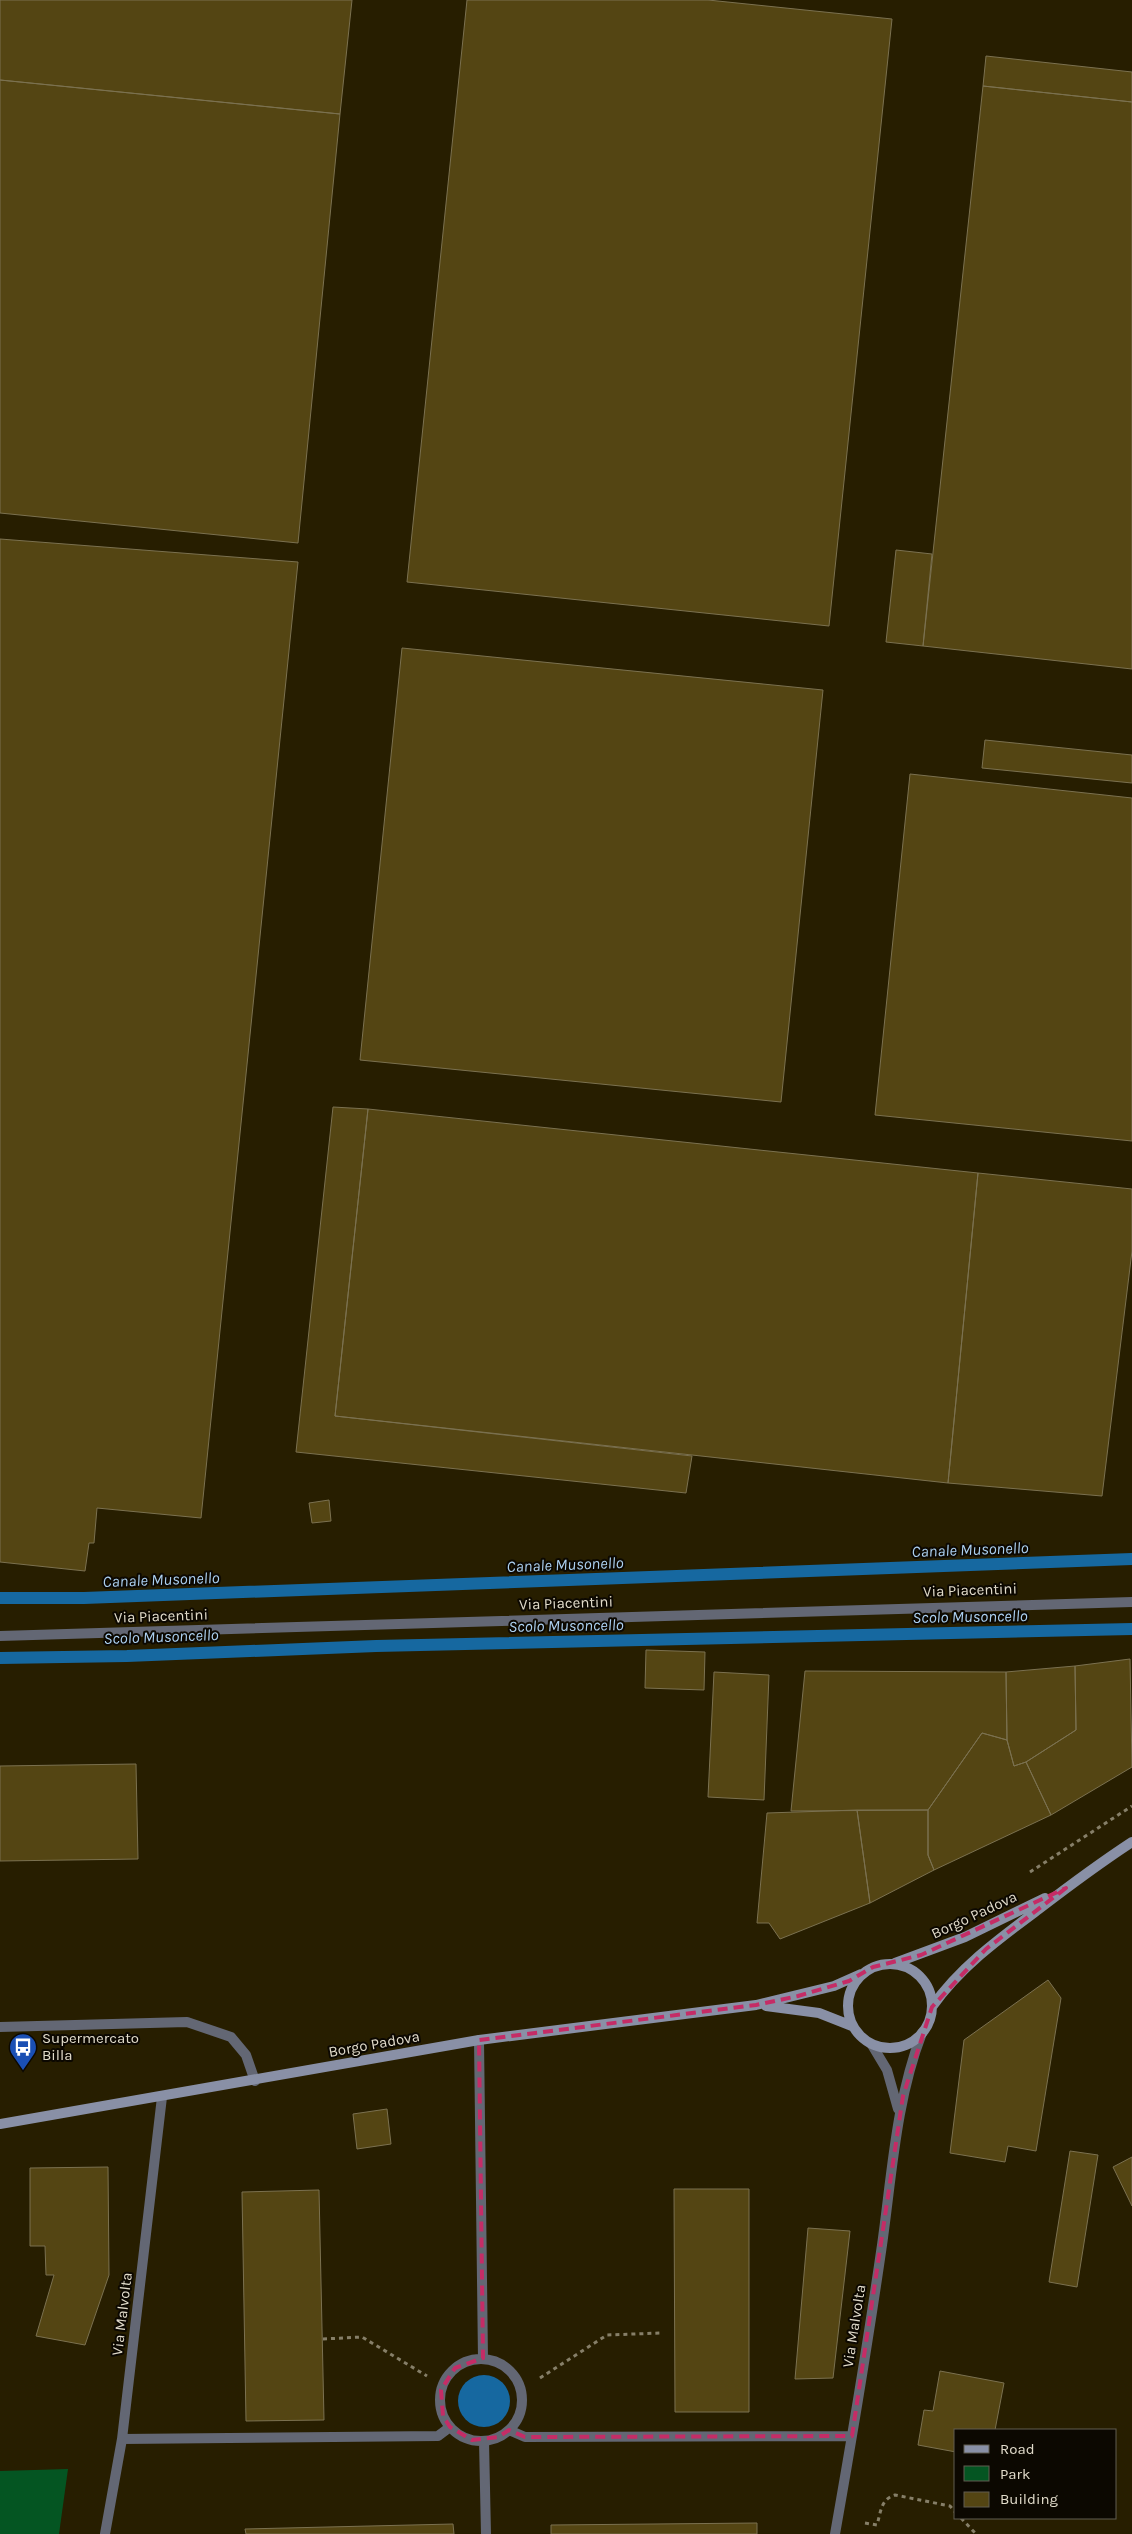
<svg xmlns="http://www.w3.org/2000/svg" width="1132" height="2534" font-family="Karla,sans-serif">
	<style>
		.green { fill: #045522 }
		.water { fill: #1668a0 }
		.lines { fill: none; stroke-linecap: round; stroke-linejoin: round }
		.stream { stroke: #1668a0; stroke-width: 12 }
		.building { fill: #544513; stroke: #7b7150 }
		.path { stroke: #867f68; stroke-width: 3; stroke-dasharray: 4 4; stroke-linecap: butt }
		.lane { stroke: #636774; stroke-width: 10 }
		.street { stroke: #636774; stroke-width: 10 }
		.secondary { stroke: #8990a6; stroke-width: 10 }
		.marked { fill: none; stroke: #c52c66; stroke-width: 4; stroke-dasharray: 10 6; stroke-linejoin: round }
		.labels { text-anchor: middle; stroke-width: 4; stroke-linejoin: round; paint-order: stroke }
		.street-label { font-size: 15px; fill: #e1dbca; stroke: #0c0801 }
		.poi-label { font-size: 15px; fill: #e1dbca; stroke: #0c0801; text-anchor: start }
		.water-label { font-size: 16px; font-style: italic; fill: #acd0f0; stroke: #0c0801 }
	</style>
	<rect width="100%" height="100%" fill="#271e00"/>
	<path class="green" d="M68,2469L59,2534H0V2471Z"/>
	<path class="water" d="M458 2401a26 26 0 1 1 52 0a26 26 0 1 1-52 0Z"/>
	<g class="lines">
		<path class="stream" d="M0,1598H84L1132,1559
			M0,1658L127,1656L376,1646L1132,1629"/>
	</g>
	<path class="building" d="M0,0H352L340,114L0,80Z
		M467,0H708L892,19L829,626L407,582Z
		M986,56L1132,72V102L983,86Z
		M0,80L340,114L298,543L0,513Z
		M983,86L1132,102V669L923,646Z
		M0,539L298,562L201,1518L97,1508L94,1543H89L85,1571L0,1562Z
		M896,550L932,554L923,646L886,642Z
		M402,648L823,690L781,1102L360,1060Z
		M985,740L1132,755V783L982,768Z
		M910,774L1132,798V1141L875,1115Z
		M333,1107L368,1109L335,1416L692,1456L686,1493L296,1452Z
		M368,1109L978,1173L948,1483L335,1416Z
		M978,1173L1132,1189V1251L1102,1496L948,1483Z
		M329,1500L331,1521L312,1523L309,1503Z
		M646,1650L705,1652L704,1690L645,1688Z
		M1130,1659L1132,1767L1051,1815L1026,1762L1076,1730L1075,1666Z
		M1075,1666L1076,1730L1026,1762L1014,1766L1007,1740L1006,1672Z
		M805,1671L1006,1672L1007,1740L982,1733L928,1810L791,1811Z
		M714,1672L769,1675L764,1800L708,1797Z
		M982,1733L1007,1740L1014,1766L1026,1762L1051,1815L934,1870L928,1855V1810Z
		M136,1764L138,1859L0,1861V1766Z
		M857,1810L870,1903L780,1939L769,1923H757L767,1813Z
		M857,1810H928V1855L934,1870L870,1903Z
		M1048,1980L1061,1998L1036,2151L1008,2146L1005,2162L950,2153L964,2040Z
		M387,2109L391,2144L357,2149L353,2114Z
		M1070,2151L1098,2155L1077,2287L1049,2282Z
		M1132,2157V2206L1113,2167Z
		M108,2167L109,2275L85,2345L36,2336L54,2275H46L45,2246H30V2168Z
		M674,2189H749V2412H675Z
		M319,2190L324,2420L246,2421L242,2192Z
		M808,2228L850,2231L833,2378L795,2379Z
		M940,2371L1004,2383L995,2430H956V2452L918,2445L924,2410L933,2411Z
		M757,2523V2534H551V2525Z
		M453,2524L454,2534H246L245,2529Z"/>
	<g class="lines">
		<path class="path" d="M1030,1872L1132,1806
			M323,2339L362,2337L427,2376
			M540,2378L607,2335L661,2333
			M961,2518L976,2534
			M865,2523L877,2525C881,2511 881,2499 895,2495L950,2506L956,2513"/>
		<path class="lane" d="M0,2027L187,2022L231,2037L246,2055L255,2081"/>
		<path class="street" d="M0,1636L1132,1602
			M479,2040L483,2359
			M872,2045L887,2070L898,2109
			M440 2400a41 41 0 1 1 82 0a41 41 0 1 1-82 0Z
			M509,2430L525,2437L852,2436
			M122,2439L438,2436L450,2427
			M484,2441L486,2534
			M105,2534L122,2439L162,2097
			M835,2534C852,2438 868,2342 882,2245C892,2174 896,2100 922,2033"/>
		<path class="secondary" d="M895,1963L965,1937L1045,1898
			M848 2006a42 42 0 1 1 84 0a42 42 0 1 1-84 0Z
			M766,2006L819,2013L852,2026
			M932,2007C960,1967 1000,1938 1039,1909C1069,1886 1100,1863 1132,1842
			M0,2124L479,2040L756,2005L834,1986L861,1974"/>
	</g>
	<path class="marked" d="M1066,1888L986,1949L932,2007L903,2096L852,2436L525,2437L509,2430L498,2437L472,2440L450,2427L443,2416L441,2390L455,2368L483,2358L479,2040L756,2005L798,1996L849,1981L873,1967L921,1955Z"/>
	<defs>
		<g id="bus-pin" transform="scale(1.4375)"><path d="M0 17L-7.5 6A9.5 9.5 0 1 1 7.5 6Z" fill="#1a4fb4" stroke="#0c0801"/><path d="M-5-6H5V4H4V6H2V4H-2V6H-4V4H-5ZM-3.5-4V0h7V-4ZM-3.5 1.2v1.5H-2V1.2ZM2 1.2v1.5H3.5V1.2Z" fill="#fff"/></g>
	</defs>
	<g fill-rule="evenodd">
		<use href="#bus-pin" x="23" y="2047"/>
	</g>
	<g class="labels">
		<g class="street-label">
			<text transform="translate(970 1590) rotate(-2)" y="5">Via Piacentini</text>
			<text transform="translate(566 1603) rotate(-2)" y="5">Via Piacentini</text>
			<text transform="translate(161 1616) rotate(-2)" y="5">Via Piacentini</text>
			<text transform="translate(974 1915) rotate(-25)" y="5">Borgo Padova</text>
			<text transform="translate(374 2044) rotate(-10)" y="5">Borgo Padova</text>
			<text transform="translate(122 2314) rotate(-83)" y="5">Via Malvolta</text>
			<text transform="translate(854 2326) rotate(-81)" y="5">Via Malvolta</text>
		</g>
		<g class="poi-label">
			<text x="42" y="2043">Supermercato<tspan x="42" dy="17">Billa</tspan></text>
		</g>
		<g class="water-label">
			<text transform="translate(970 1549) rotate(-2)" y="6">Canale Musonello</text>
			<text transform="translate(565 1564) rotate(-2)" y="6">Canale Musonello</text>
			<text transform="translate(161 1579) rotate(-2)" y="6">Canale Musonello</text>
			<text transform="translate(970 1616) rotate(-1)" y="6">Scolo Musoncello</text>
			<text transform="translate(566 1625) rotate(-1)" y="6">Scolo Musoncello</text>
			<text transform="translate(161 1636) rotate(-2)" y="6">Scolo Musoncello</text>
		</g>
	</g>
	<rect x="954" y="2429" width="162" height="90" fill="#0c0801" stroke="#615c51"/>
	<rect x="964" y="2445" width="25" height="8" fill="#8990a6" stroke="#615c51"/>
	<text x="1000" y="2454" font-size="15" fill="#e1dbca">Road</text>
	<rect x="964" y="2466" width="25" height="15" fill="#045522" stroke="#615c51"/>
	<text x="1000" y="2479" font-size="15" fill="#e1dbca">Park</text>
	<rect x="964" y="2492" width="25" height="15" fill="#544513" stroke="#615c51"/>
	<text x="1000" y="2504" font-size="15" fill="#e1dbca">Building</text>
</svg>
